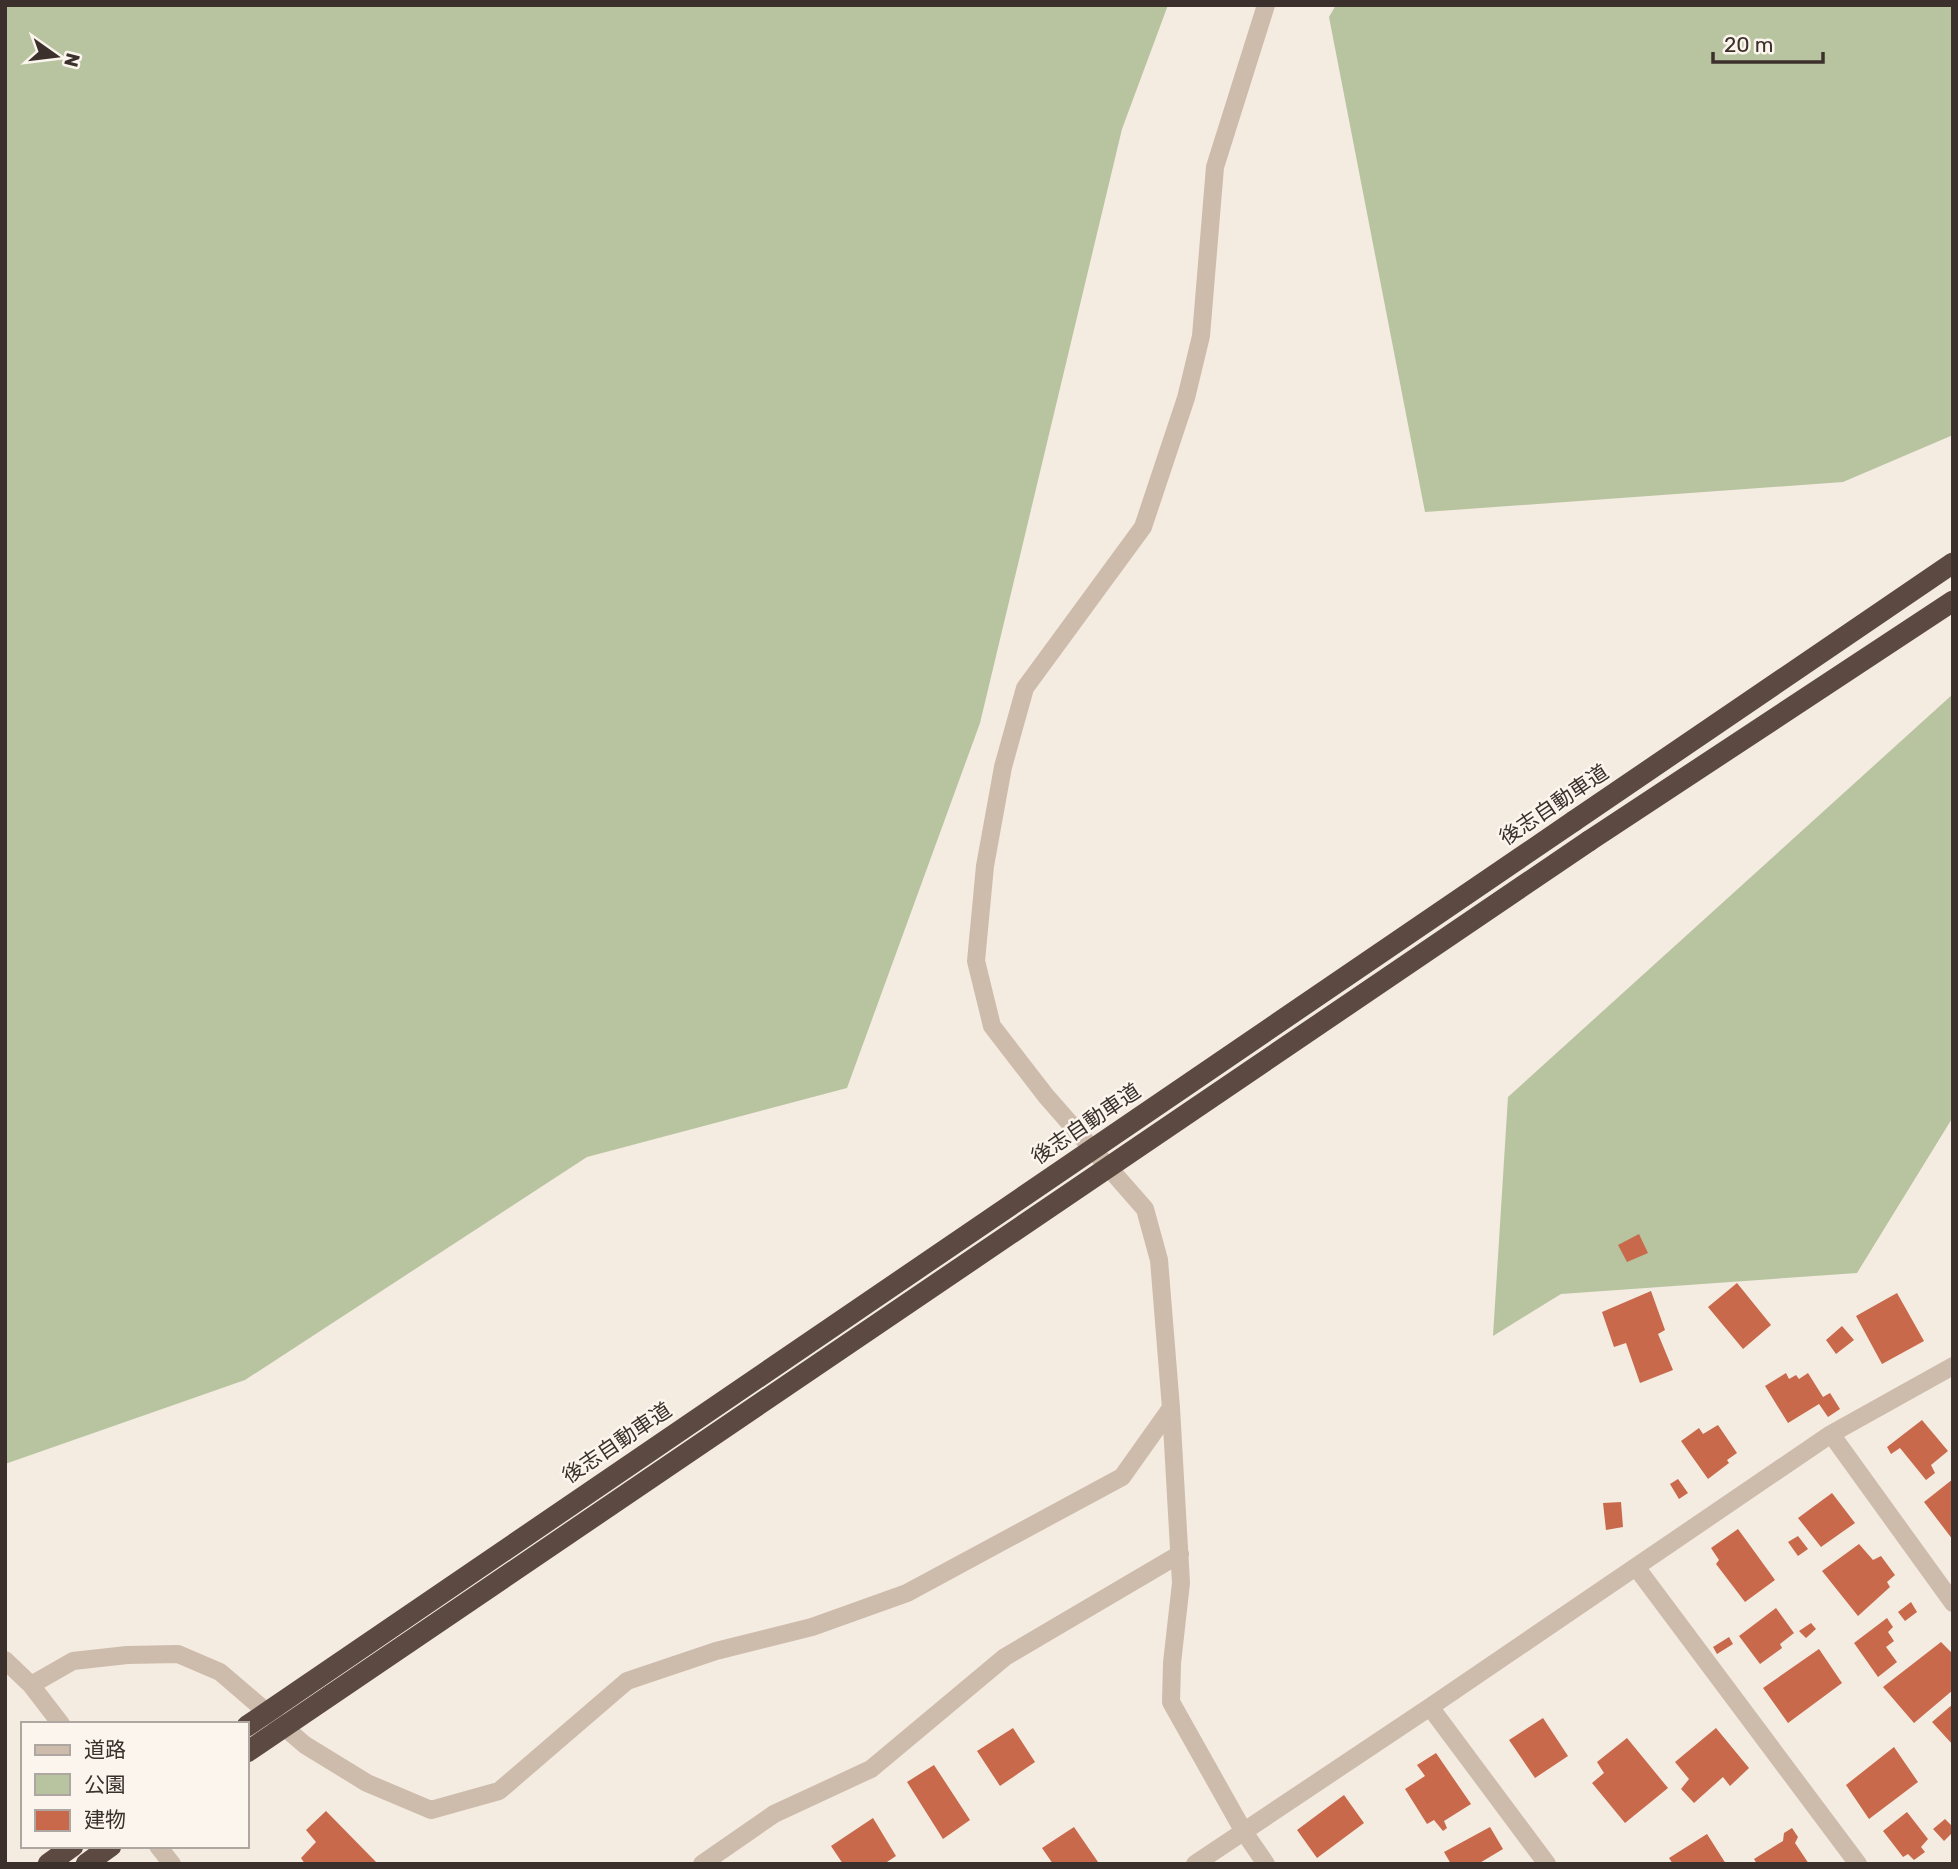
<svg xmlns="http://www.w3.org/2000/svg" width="1958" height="1869" font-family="Rubik,'Noto Sans JP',sans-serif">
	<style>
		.green { fill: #b8c4a0 }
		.building { fill: #c8694b }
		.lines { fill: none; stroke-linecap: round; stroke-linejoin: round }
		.minor { stroke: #cdbbac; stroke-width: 18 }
		.highway { stroke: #5c4a42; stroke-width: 21 }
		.highway-bridge { stroke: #5c4a42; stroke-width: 21 }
		.labels { text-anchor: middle; stroke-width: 5; stroke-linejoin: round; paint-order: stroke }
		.street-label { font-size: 21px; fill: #3b302b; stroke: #fbf5ee }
	</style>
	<rect width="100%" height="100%" fill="#f4ebe1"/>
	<path class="green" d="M5,5H1168L1122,129L980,723L847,1088L587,1157L245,1380L5,1464Z
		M1336,5H1953V435L1843,482L1425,512L1329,17Z
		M1953,694V1117L1857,1273L1561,1294L1493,1336L1508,1097Z"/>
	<path class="building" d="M1639,1234L1648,1253L1627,1262L1618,1245Z
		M1737,1283L1771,1325L1743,1349L1708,1307Z
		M1651,1291L1665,1330L1658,1334L1673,1370L1640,1383L1626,1343L1614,1347L1602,1312Z
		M1897,1293L1924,1341L1882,1364L1856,1316Z
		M1842,1326L1854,1340L1836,1354L1826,1340Z
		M1786,1373L1789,1379L1796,1375L1799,1379L1808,1373L1823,1397L1830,1393L1840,1409L1828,1417L1819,1404L1788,1423L1765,1386Z
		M1922,1420L1948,1451L1931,1465L1935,1473L1926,1480L1900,1448L1891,1454L1887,1447Z
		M1718,1425L1737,1453L1727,1460L1729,1463L1708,1479L1681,1441L1699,1428L1703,1434Z
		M1678,1479L1688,1493L1679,1499L1670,1484Z
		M1953,1479V1540L1924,1502Z
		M1832,1493L1855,1523L1821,1547L1798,1518Z
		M1621,1502L1623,1527L1606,1530L1603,1503Z
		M1738,1529L1775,1580L1745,1602L1716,1564L1719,1560L1711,1548Z
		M1798,1536L1808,1549L1798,1556L1788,1542Z
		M1859,1544L1873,1560L1881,1556L1895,1575L1887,1582L1890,1587L1858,1616L1822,1571Z
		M1911,1602L1917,1612L1905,1621L1898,1612Z
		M1776,1608L1794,1633L1780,1644L1782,1648L1760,1664L1739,1636Z
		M1887,1618L1893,1627L1888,1632L1894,1641L1886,1647L1897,1662L1878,1677L1854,1643Z
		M1811,1623L1816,1629L1806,1638L1799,1631Z
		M1729,1637L1733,1644L1717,1654L1713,1647Z
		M1941,1642L1953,1654L1951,1677L1953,1690L1914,1723L1883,1687Z
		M1819,1649L1842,1683L1788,1723L1763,1688Z
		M1953,1704V1745L1932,1722Z
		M1543,1718L1568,1756L1535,1778L1509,1740Z
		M1013,1728L1035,1762L1000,1786L977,1751Z
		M1716,1728L1749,1768L1730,1786L1723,1777L1694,1803L1681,1789L1689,1779L1675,1762Z
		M1627,1738L1668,1788L1625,1823L1592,1783L1604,1773L1597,1762Z
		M1894,1747L1918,1782L1869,1819L1846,1785Z
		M1436,1753L1471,1804L1444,1821L1447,1828L1443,1831L1434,1820L1427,1824L1405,1789L1425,1776L1417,1765Z
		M934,1765L970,1820L943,1839L907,1782Z
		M1344,1795L1364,1823L1317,1858L1297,1830Z
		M326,1811L376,1862L305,1864L301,1858L316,1842L306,1830Z
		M1907,1812L1928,1839L1921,1847L1925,1852L1914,1860L1908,1854L1903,1857L1883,1831Z
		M873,1818L896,1856L884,1864H843L831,1846Z
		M1945,1819L1953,1827V1832L1944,1841L1933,1829Z
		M1074,1827L1098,1862L1096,1864H1053L1042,1848Z
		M1490,1827L1503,1849L1478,1864H1451L1444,1852Z
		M1792,1828L1798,1837L1795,1843L1809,1864H1757L1754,1859L1783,1841L1784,1833Z
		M1707,1834L1726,1864H1673L1669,1858Z"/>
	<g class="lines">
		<path class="minor" d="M1266,5L1215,167L1201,336L1186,398L1143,527L1025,688L1003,767L985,866L976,961L992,1026L1046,1096L1145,1209L1159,1260L1171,1408L1181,1583L1172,1663L1171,1702L1244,1832L1266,1864
			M1831,1434L1953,1603
			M1636,1567L1858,1864
			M5,1660L31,1685L61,1724
			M31,1685L73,1661L127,1655L178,1654L220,1672L305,1745L367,1783L431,1810L499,1791L627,1681L716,1651L812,1627L907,1593L1122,1477L1171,1408
			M1430,1707L1547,1864
			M158,1846L172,1864
			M702,1864L774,1814L871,1769L1005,1657L1180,1554
			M1195,1864L1430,1707L1831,1434L1953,1366"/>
		<path class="highway" d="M1574,821L1953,563
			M1589,841L1953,601
			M48,1864L73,1846
			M86,1864L111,1846"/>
		<path class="highway-bridge" d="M247,1726L1574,821
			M247,1752L1589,841"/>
	</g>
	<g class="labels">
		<g class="street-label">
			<text transform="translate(1554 805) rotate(-34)" y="7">後志自動車道</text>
			<text transform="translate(1086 1124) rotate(-34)" y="7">後志自動車道</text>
			<text transform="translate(617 1443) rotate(-34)" y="7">後志自動車道</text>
		</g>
	</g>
	<rect width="1958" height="1869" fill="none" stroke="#3b302b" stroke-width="14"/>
	<rect x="21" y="1722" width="228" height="126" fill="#fbf5ee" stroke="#aea6a0" stroke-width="2"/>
	<rect x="35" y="1745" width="35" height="10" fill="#cdbbac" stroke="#aea6a0" stroke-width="2"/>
	<text x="84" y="1757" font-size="21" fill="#3b302b">道路</text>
	<rect x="35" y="1774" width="35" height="21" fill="#b8c4a0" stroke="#aea6a0" stroke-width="2"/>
	<text x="84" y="1792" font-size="21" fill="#3b302b">公園</text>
	<rect x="35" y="1810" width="35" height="21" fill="#c8694b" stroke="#aea6a0" stroke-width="2"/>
	<text x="84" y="1827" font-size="21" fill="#3b302b">建物</text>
	<g transform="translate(56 56) rotate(104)" stroke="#fbf5ee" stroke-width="5" paint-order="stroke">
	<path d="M0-5L12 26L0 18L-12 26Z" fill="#3b302b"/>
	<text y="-10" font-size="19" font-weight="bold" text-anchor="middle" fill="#3b302b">N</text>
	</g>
	<path d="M1713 52v10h110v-10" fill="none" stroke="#3b302b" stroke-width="3.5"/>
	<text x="1724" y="52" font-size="21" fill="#3b302b" stroke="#fbf5ee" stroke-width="5" paint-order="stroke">20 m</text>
</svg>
